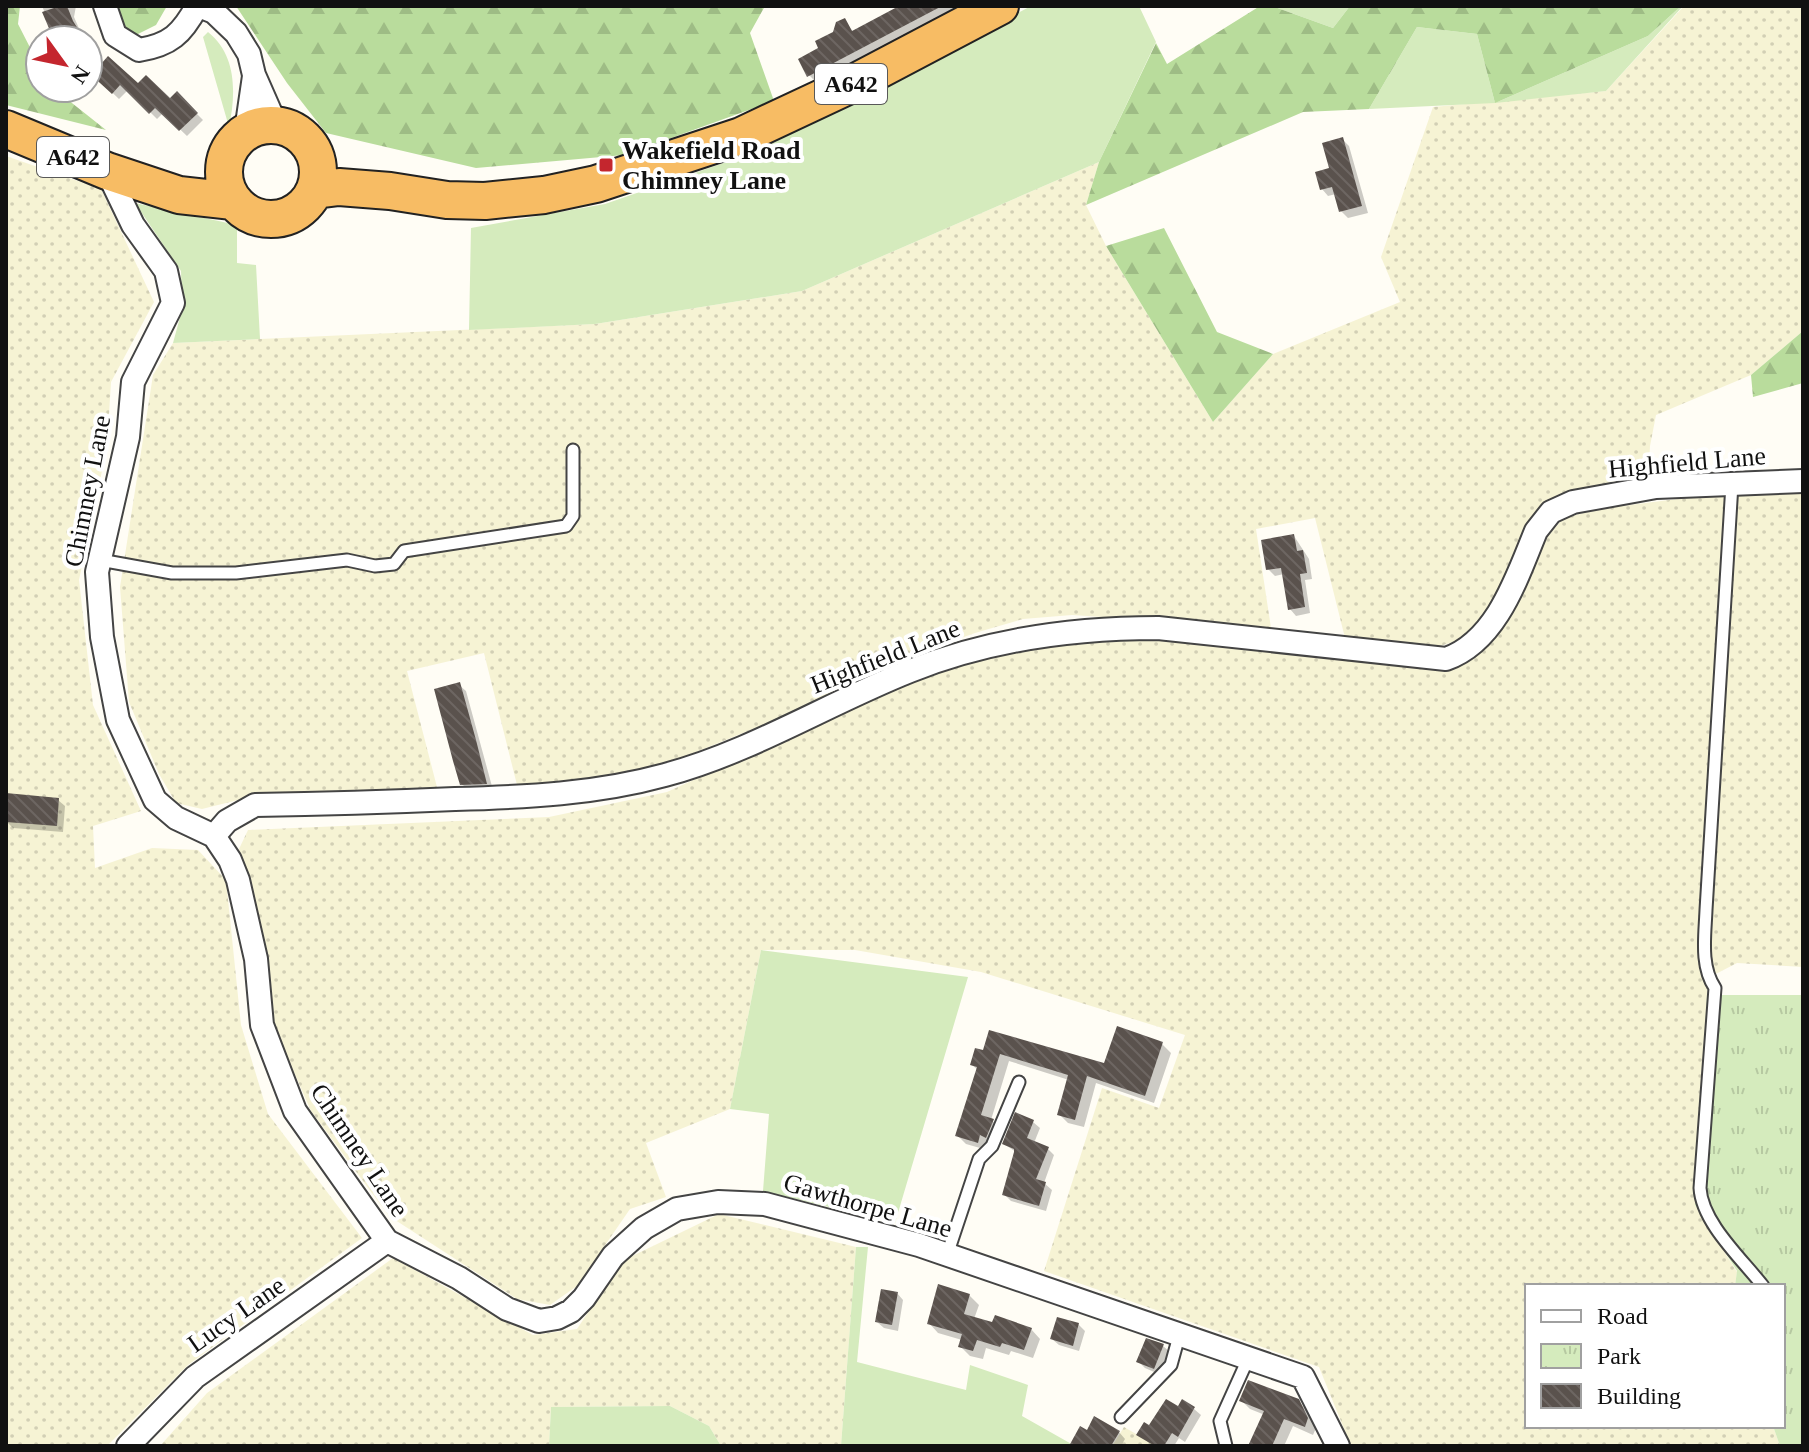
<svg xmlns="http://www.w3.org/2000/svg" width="1809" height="1452" font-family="'Times New Roman',serif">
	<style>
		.farmland { fill: url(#farmland-dots) }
		.grass { fill: #d5ebbd }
		.forest { fill: url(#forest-firs) }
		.park { fill: url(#park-tufts) }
		.shadow { fill: #0003 }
		.building { fill: url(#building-back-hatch) }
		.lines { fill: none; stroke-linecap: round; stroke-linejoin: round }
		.service-casing { stroke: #444; stroke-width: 15 }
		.minor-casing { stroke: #444; stroke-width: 26 }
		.trunk-casing { stroke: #222; stroke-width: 40 }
		.service { stroke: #fff; stroke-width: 11 }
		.minor { stroke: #fff; stroke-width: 22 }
		.trunk { stroke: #f7bc64; stroke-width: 36 }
		.poi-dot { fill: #c4262e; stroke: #fff; stroke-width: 3 }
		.labels { text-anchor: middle; stroke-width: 8; stroke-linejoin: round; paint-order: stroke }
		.shield { fill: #fff; stroke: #585858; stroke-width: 2 }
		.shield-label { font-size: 24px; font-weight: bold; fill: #111 }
		.poi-label { font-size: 26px; font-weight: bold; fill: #111; stroke: #fff; text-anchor: start }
		.street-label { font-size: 26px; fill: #111; stroke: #fff }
	</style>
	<defs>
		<pattern id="farmland-dots" width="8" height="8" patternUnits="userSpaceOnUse" patternTransform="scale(2)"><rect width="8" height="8" fill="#f6f3d4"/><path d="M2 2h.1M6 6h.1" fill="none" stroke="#d2cfb5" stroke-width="1.8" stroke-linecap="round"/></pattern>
		<pattern id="forest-firs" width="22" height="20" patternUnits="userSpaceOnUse" patternTransform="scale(2)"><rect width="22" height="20" fill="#b9dc9c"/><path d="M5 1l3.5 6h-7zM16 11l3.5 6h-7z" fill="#9ebc85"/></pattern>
		<pattern id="park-tufts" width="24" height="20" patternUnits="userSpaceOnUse" patternTransform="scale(2)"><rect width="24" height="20" fill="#d5ebbd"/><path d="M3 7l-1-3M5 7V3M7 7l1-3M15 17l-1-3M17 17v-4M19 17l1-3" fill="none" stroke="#b6c8a1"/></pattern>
		<pattern id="building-back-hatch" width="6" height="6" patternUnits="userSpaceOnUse" patternTransform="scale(2)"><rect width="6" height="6" fill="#5a524d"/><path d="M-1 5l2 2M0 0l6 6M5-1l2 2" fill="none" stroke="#6d6662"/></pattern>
	</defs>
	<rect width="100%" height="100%" fill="#fffdf5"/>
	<path class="farmland" d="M1684,6H1803V331L1751,375L1656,415L1650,446L1648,480L1547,504L1538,510L1525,528L1502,586L1487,616L1459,640L1437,647H1426L1345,638L1315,518L1256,529L1271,628L1072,615L1023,619L975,633L914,655L768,723L679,759L607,778L518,789L484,653L407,671L438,791L246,798L202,809L176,803L159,774L129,702L120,587L153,375L173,343L595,324L802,291L1099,162L1086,205L1106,246L1213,422L1273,354L1400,302L1381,257L1433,107L1606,91Z
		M6,156L101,189L154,302L111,382L107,447L79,580L93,705L141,811L93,826L95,868L152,848L198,850L226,880L241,1025L268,1114L362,1238L188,1365L107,1446H6Z
		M1803,483V967L1737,963L1708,978L1695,1205L1737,1272L1735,1286H1527V1426H1773L1780,1446H1351L1319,1367L1044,1271L1102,1088L1159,1108L1185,1035L981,972L855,950H761L730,1109L646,1143L666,1197L630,1209L577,1286L550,1305L517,1299L389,1216L311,1111L274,1027L263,943L239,849L248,830L549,817L667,792L896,688L933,674L1009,651L1086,640L1155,638L1434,668L1510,614L1523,591L1543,542L1561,521L1570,516L1606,508Z
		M719,1214L856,1247L841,1446H721L709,1426L670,1406L551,1407L549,1446H160L207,1393L393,1258L533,1335L577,1329L622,1261Z
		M1124,1427L1157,1446H1112Z"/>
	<path class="grass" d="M1031,6H1139L1156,42L1099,162L802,291L595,324L469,330L471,228L605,204L758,151Z
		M1272,6H1350L1333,28Z
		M1681,6H1683L1606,91L1495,103L1369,109L1417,27L1477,34L1495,103L1648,36Z
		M208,32C237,55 236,94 229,127L203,37Z
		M135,203L237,225V263L256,265L260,339L173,343L182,310L181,271Z
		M761,950L968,977L895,1223L763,1191L769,1114L730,1109Z
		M856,1247H868L857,1362L966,1390L970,1365L1028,1385L1022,1416L1075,1446H841Z
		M670,1406L709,1426L721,1446H549L551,1407Z"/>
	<path class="forest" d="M6,6H20L18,24L40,67V88H53L106,130L6,105Z
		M116,6H167L156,25L134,36L125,26Z
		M236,6H765L750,33L774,101L624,155L476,168L326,133L287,83Z
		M1260,6H1272L1333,28L1350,6H1681L1648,36L1495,103L1477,34L1417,27L1369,109L1303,112L1086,205L1099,162L1156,43L1167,64Z
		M1164,228L1217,332L1273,354L1213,422L1106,246Z
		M1803,331V383L1753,397L1751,375Z"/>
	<path class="park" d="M1707,995H1803V1446H1780L1773,1426H1783V1286H1735L1737,1271L1695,1205Z"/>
	<path class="shadow" d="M42,6H76L74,17L84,40H56Z
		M906,6H963L816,82L809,75L821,49L844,20L854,33Z
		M88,44L102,65L138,86L170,101L177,94L203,120L187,136L163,113L157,119L128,90L119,99L94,75L88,79Z
		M1342,139L1349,146L1368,213L1348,218L1341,211L1336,194L1328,196L1322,189Z
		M1294,536L1309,559L1312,579L1305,580L1310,613L1296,616L1290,609L1284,574L1275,576L1268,569Z
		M459,685L466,691L493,790L469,791L462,784Z
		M58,800L65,806L63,832L13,828L6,821Z
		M990,1032L1105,1065L1162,1044L1171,1053L1154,1103L1096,1083L1084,1127L1068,1123L1059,1114L1069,1080L1009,1061L991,1120L1002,1129L987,1150L966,1144L957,1135L978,1070L972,1065L984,1053Z
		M1033,1122L1040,1128L1034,1143L1048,1149L1054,1155L1044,1183L1052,1190L1046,1211L1011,1201L1004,1194L1016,1152L1004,1144Z
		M897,1293L903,1300L898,1331L884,1328L877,1322Z
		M969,1295L979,1305L974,1319L1031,1329L1040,1339L1033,1358L1011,1351L1009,1355L986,1348L983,1359L970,1356L960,1346L962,1340L938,1333L929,1323Z
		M1078,1324L1085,1331L1079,1351L1059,1345L1052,1339Z
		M1147,1340L1163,1346L1170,1352L1161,1375L1145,1368L1139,1362Z
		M1241,1400L1298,1401L1307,1410L1316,1428L1313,1435L1293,1426L1284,1446H1250L1265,1415L1250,1409Z
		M1179,1409H1194L1201,1415L1185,1442L1179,1438L1174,1446H1147L1149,1443L1139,1434Z
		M1119,1432L1125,1439L1121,1446H1077L1087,1433Z"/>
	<path class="building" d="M60,6H67L73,21L85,40H54L42,12Z
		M899,6H942L807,77L798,59L818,48L815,41L833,32L836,22L845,18L852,31Z
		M88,44L101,64L108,56L138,83L146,75L170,98L177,91L198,113L179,131L155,108L149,114L120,85L112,94L88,72Z
		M1343,137L1362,206L1339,212L1332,187L1320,190L1315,172L1329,168L1322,143Z
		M1294,534L1297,551L1303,550L1307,573L1300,574L1305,607L1288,610L1281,568L1266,570L1261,540Z
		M460,682L476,740L487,784L460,785L453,761L434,689Z
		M6,793L59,798L57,826L6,822Z
		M1117,1026L1163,1042L1145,1096L1087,1076L1075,1120L1057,1115L1068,1075L1000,1054L981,1115L994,1119L986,1138L980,1135L978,1143L955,1136L977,1067L970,1065L975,1048L983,1050L989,1030L1104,1063Z
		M1015,1112L1034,1120L1027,1138L1049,1147L1036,1179L1046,1182L1039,1206L1002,1195L1014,1152V1149L1002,1144Z
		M938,1284L970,1294L964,1314L992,1322L995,1315L1032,1328L1024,1350L1002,1343L1000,1347L977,1340L973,1351L958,1347L962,1334L927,1324Z
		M881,1289L898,1292L892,1325L875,1322Z
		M1057,1317L1079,1323L1073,1346L1050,1339Z
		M1146,1338L1164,1344L1154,1369L1136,1362Z
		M1248,1380L1299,1399L1308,1418L1305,1427L1284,1419L1272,1446H1248L1264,1411L1239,1401Z
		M1166,1399L1178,1406L1182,1399L1195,1407L1178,1437L1172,1433L1164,1446H1155L1136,1435L1144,1422L1149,1425Z
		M1094,1416L1120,1431L1111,1446H1069L1080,1426L1087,1430Z"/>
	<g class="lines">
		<g class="service-casing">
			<path id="service" d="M1732,484L1706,910C1705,936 1700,966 1715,988L1700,1188C1702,1223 1742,1259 1763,1286
				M100,560L172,573H236L347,560L375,566L394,564L404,551L566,526L573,516V450
				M947,1255L979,1159L992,1146L1019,1082
				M1121,1417L1171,1365L1179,1336
				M1226,1446L1220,1421L1248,1359"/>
		</g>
		<g class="minor-casing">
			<path id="minor" d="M105,6L115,35L139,50C170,45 182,34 197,6
				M199,6L214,12L236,33L249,54L254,75L276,125
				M246,131L254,76
				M107,171L133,225L166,271L173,303L133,382L128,437L97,572L102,637L118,720L155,800L176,818L214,836L230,860L238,880L256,959L262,1025L295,1111L387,1241L459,1278L507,1309L539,1321L557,1318L571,1311L584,1298L613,1256L644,1228L677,1209L718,1202L765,1204L919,1245L1303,1377L1338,1446
				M214,836L227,821L255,805C322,804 388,802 455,799C526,797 596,794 665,775C751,752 827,704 910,671C990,639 1072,628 1158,628L1446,659C1497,641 1517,577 1536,531L1551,512L1573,502L1656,487L1803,481
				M128,1446L195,1377L387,1241"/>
		</g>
		<g class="trunk-casing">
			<path id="trunk" d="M224 172a47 47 0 1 1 94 0a47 47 0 1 1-94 0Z
				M6,129L107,171L179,195L233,201
				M315,190L339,187L390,191L447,200L485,201L544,195L596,184L741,136L854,83L1000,6"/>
		</g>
		<use href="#service" class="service"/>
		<use href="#minor" class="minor"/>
		<use href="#trunk" class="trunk"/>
	</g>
	<rect class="poi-dot" x="598" y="157" width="16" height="16" rx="4"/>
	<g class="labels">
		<g class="shield">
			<rect x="815" y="64" width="72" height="40" rx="6"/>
			<rect x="37" y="137" width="72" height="40" rx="6"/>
		</g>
		<g class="shield-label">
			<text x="851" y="92">A642</text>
			<text x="73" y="165">A642</text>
		</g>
		<g class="poi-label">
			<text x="622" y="159">Wakefield Road<tspan x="622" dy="30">Chimney Lane</tspan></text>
		</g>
		<g class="street-label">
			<text transform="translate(1687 462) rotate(-5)" y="9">Highfield Lane</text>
			<text transform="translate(87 491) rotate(-79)" y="9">Chimney Lane</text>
			<text transform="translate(885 656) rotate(-22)" y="9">Highfield Lane</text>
			<text transform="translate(360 1150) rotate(56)" y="9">Chimney Lane</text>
			<text transform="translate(868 1205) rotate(16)" y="9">Gawthorpe Lane</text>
			<text transform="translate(236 1314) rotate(-35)" y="9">Lucy Lane</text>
		</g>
	</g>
	<rect width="1809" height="1452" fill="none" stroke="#111111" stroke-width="16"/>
	<rect x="1525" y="1284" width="260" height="144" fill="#ffffff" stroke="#a0a0a0" stroke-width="2"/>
	<rect x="1541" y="1310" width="40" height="12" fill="#ffffff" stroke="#a0a0a0" stroke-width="2"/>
	<text x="1597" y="1324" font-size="24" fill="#111111">Road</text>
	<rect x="1541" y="1344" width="40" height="24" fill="url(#park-tufts)" stroke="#a0a0a0" stroke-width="2"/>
	<text x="1597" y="1364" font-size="24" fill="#111111">Park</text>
	<rect x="1541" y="1384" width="40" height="24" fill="url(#building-back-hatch)" stroke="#a0a0a0" stroke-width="2"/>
	<text x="1597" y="1404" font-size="24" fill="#111111">Building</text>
	<g transform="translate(64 64) rotate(123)"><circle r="38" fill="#ffffff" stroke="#a0a0a0" stroke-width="2"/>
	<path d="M0-6L14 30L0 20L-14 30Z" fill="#c4262e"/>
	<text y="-12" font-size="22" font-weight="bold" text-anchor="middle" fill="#111111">N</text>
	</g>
</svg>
